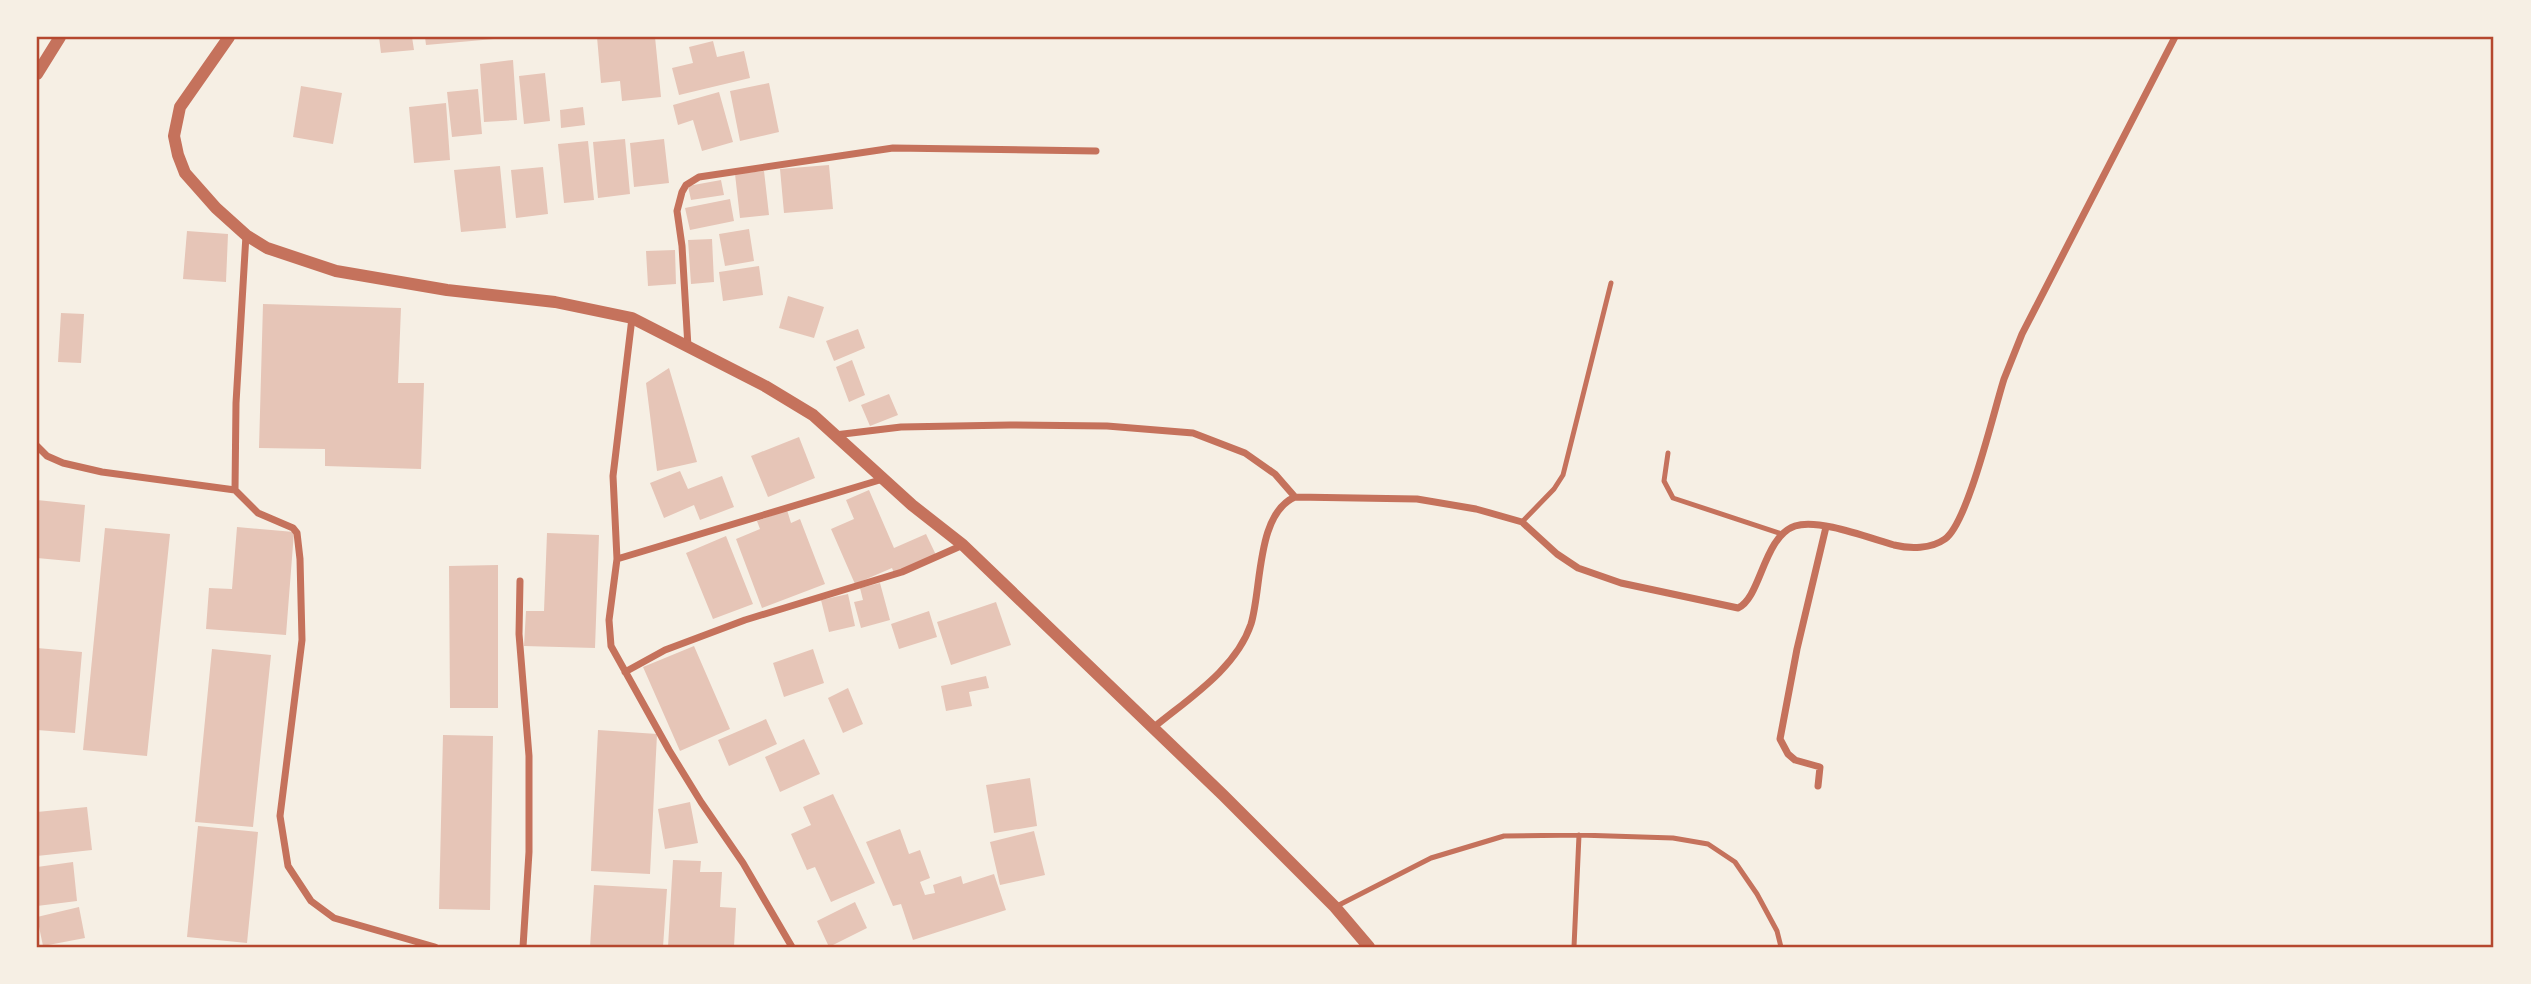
<svg xmlns="http://www.w3.org/2000/svg" width="2531" height="984" font-family="'Golos Text',sans-serif">
	<style>
		.building { fill: #e6c5b7 }
		.lines { fill: none; stroke-linecap: round; stroke-linejoin: round }
		.service { stroke: #c5725c; stroke-width: 5 }
		.minor { stroke: #c5725c; stroke-width: 7 }
		.tertiary { stroke: #c5725c; stroke-width: 12 }
		.neatline { fill: none; stroke: #b5482f; stroke-width: 2.5 }
	</style>
	<rect width="100%" height="100%" fill="#f6efe4"/>
	<path class="building" d="M379,37H412L414,50L381,53Z
		M425,37H494V39L426,45Z
		M597,37H655L661,97L622,101L620,81L601,83Z
		M713,41L717,57L744,51L750,78L679,95L672,68L693,63L689,47Z
		M513,60L517,120L484,122L480,64Z
		M545,73L550,121L524,124L519,76Z
		M769,83L779,132L740,141L730,91Z
		M301,86L342,93L333,144L293,137Z
		M478,89L482,134L452,137L447,92Z
		M719,92L733,142L702,151L693,120L678,125L673,105Z
		M446,103L450,160L414,163L409,107Z
		M583,107L585,125L561,128L560,110Z
		M625,139L630,194L598,198L593,142Z
		M664,139L669,183L634,187L630,143Z
		M588,141L594,200L564,203L558,144Z
		M829,165L833,209L784,213L780,169Z
		M500,166L506,228L461,232L454,170Z
		M543,167L548,214L516,218L511,170Z
		M764,171L769,215L740,218L735,174Z
		M721,180L724,195L691,200L688,186Z
		M730,199L734,221L690,230L685,208Z
		M749,229L754,261L725,266L719,234Z
		M187,231L228,234L226,282L183,279Z
		M712,239L714,282L691,284L688,240Z
		M675,250L676,284L648,286L646,251Z
		M759,266L763,295L723,301L719,272Z
		M788,296L824,307L814,338L779,328Z
		M263,304L401,308L398,383H424L421,469L325,466V449L259,448Z
		M61,313L84,314L81,363L58,362Z
		M858,329L865,348L834,361L826,341Z
		M852,360L865,395L849,402L836,367Z
		M669,368L697,462L657,471L646,383Z
		M889,394L898,415L870,426L861,405Z
		M799,437L815,478L768,497L751,456Z
		M680,471L688,489L722,476L734,507L700,520L694,505L664,518L650,483Z
		M869,490L894,548L926,534L936,555L894,573L892,568L855,584L831,529L854,519L846,500Z
		M37,500L85,505L80,562L37,558Z
		M787,510L791,523L800,519L825,584L762,608L736,539L760,529L757,521Z
		M237,527L294,532L286,635L206,629L209,588L232,589Z
		M105,528L170,534L147,756L83,750Z
		M547,533L599,535L595,648L524,646L526,611H544Z
		M726,536L753,604L713,619L686,553Z
		M498,565V708H450L449,566Z
		M880,583L890,620L861,628L854,602L863,600L860,588Z
		M848,594L855,626L829,632L821,600Z
		M996,602L1011,645L951,665L937,622Z
		M929,611L937,637L899,649L891,624Z
		M694,646L730,729L680,751L643,667Z
		M37,648L82,652L75,733L37,730Z
		M212,649L271,655L253,827L195,822Z
		M813,649L824,683L784,697L773,663Z
		M986,676L989,688L969,692L972,706L946,711L941,686Z
		M848,688L863,724L843,733L828,698Z
		M766,719L777,744L729,766L718,740Z
		M598,730L657,734L650,874L591,871Z
		M443,735L493,736L490,910L439,909Z
		M804,739L820,774L780,792L765,757Z
		M1030,778L1037,826L994,833L986,785Z
		M833,794L875,883L831,902L815,867L807,870L791,834L811,825L803,807Z
		M690,802L698,843L665,849L658,809Z
		M87,807L92,850L37,856V812Z
		M198,826L258,832L247,943L187,937Z
		M900,829L909,854L920,850L930,878L920,882L925,895L935,893L933,885L961,876L963,884L994,874L1006,910L913,940L901,904L893,906L866,842Z
		M1034,831L1045,875L1000,885L990,842Z
		M673,860L701,861L700,872H722L720,907L736,908L734,947H668Z
		M73,862L77,901L37,906V867Z
		M594,885L667,889L663,947H590Z
		M855,902L867,928L829,947L817,921Z
		M79,907L85,938L43,946L37,917Z"/>
	<g class="lines">
		<path class="service" d="M1668,453L1664,481L1673,498L1782,534
			M1522,522L1554,489L1563,475L1611,283
			M1335,907L1431,858L1504,836L1579,835L1673,838L1708,844L1735,862L1757,894L1777,931L1781,947
			M1574,947L1579,835"/>
		<path class="minor" d="M246,235L236,403L235,490L258,513L293,528L297,533L300,559L302,640L280,816L288,866L311,901L334,918L435,947
			M632,318L613,476L617,559L609,620L611,646L669,750L701,802L743,863L792,947
			M688,347L682,246L677,211L682,192L686,185L699,177L893,148L1096,151
			M835,435L901,427L1010,425L1107,426L1193,433L1245,453L1275,474L1295,497
			M37,446L47,456L63,463L102,472L235,490
			M617,559L883,479
			M520,581L519,634L529,756V852L523,947
			M625,672L665,650L745,620L902,572L963,545
			M1153,728C1188,699 1236,669 1251,624C1262,588 1256,514 1295,497L1417,499L1476,509L1522,522L1557,554L1578,568L1621,583L1738,608C1761,598 1763,537 1795,526C1818,518 1869,538 1894,545C1910,549 1931,549 1945,539C1968,523 1994,410 2004,379C2010,364 2016,349 2022,334L2175,37
			M1818,786L1820,767L1795,760L1788,754L1780,739L1797,649L1826,527"/>
		<path class="tertiary" d="M229,37L180,107L174,136L178,155L185,173L216,208L246,235L267,248L336,271L447,290L555,302L632,318L765,386L813,415L912,505L963,545L1223,795L1335,907L1369,947
			M37,74L60,37"/>
	</g>
	<rect width="2531" height="984" fill="none" stroke="#f6efe4" stroke-width="77"/>
	<rect x="38" y="38" width="2454" height="908" class="neatline"/>
</svg>
